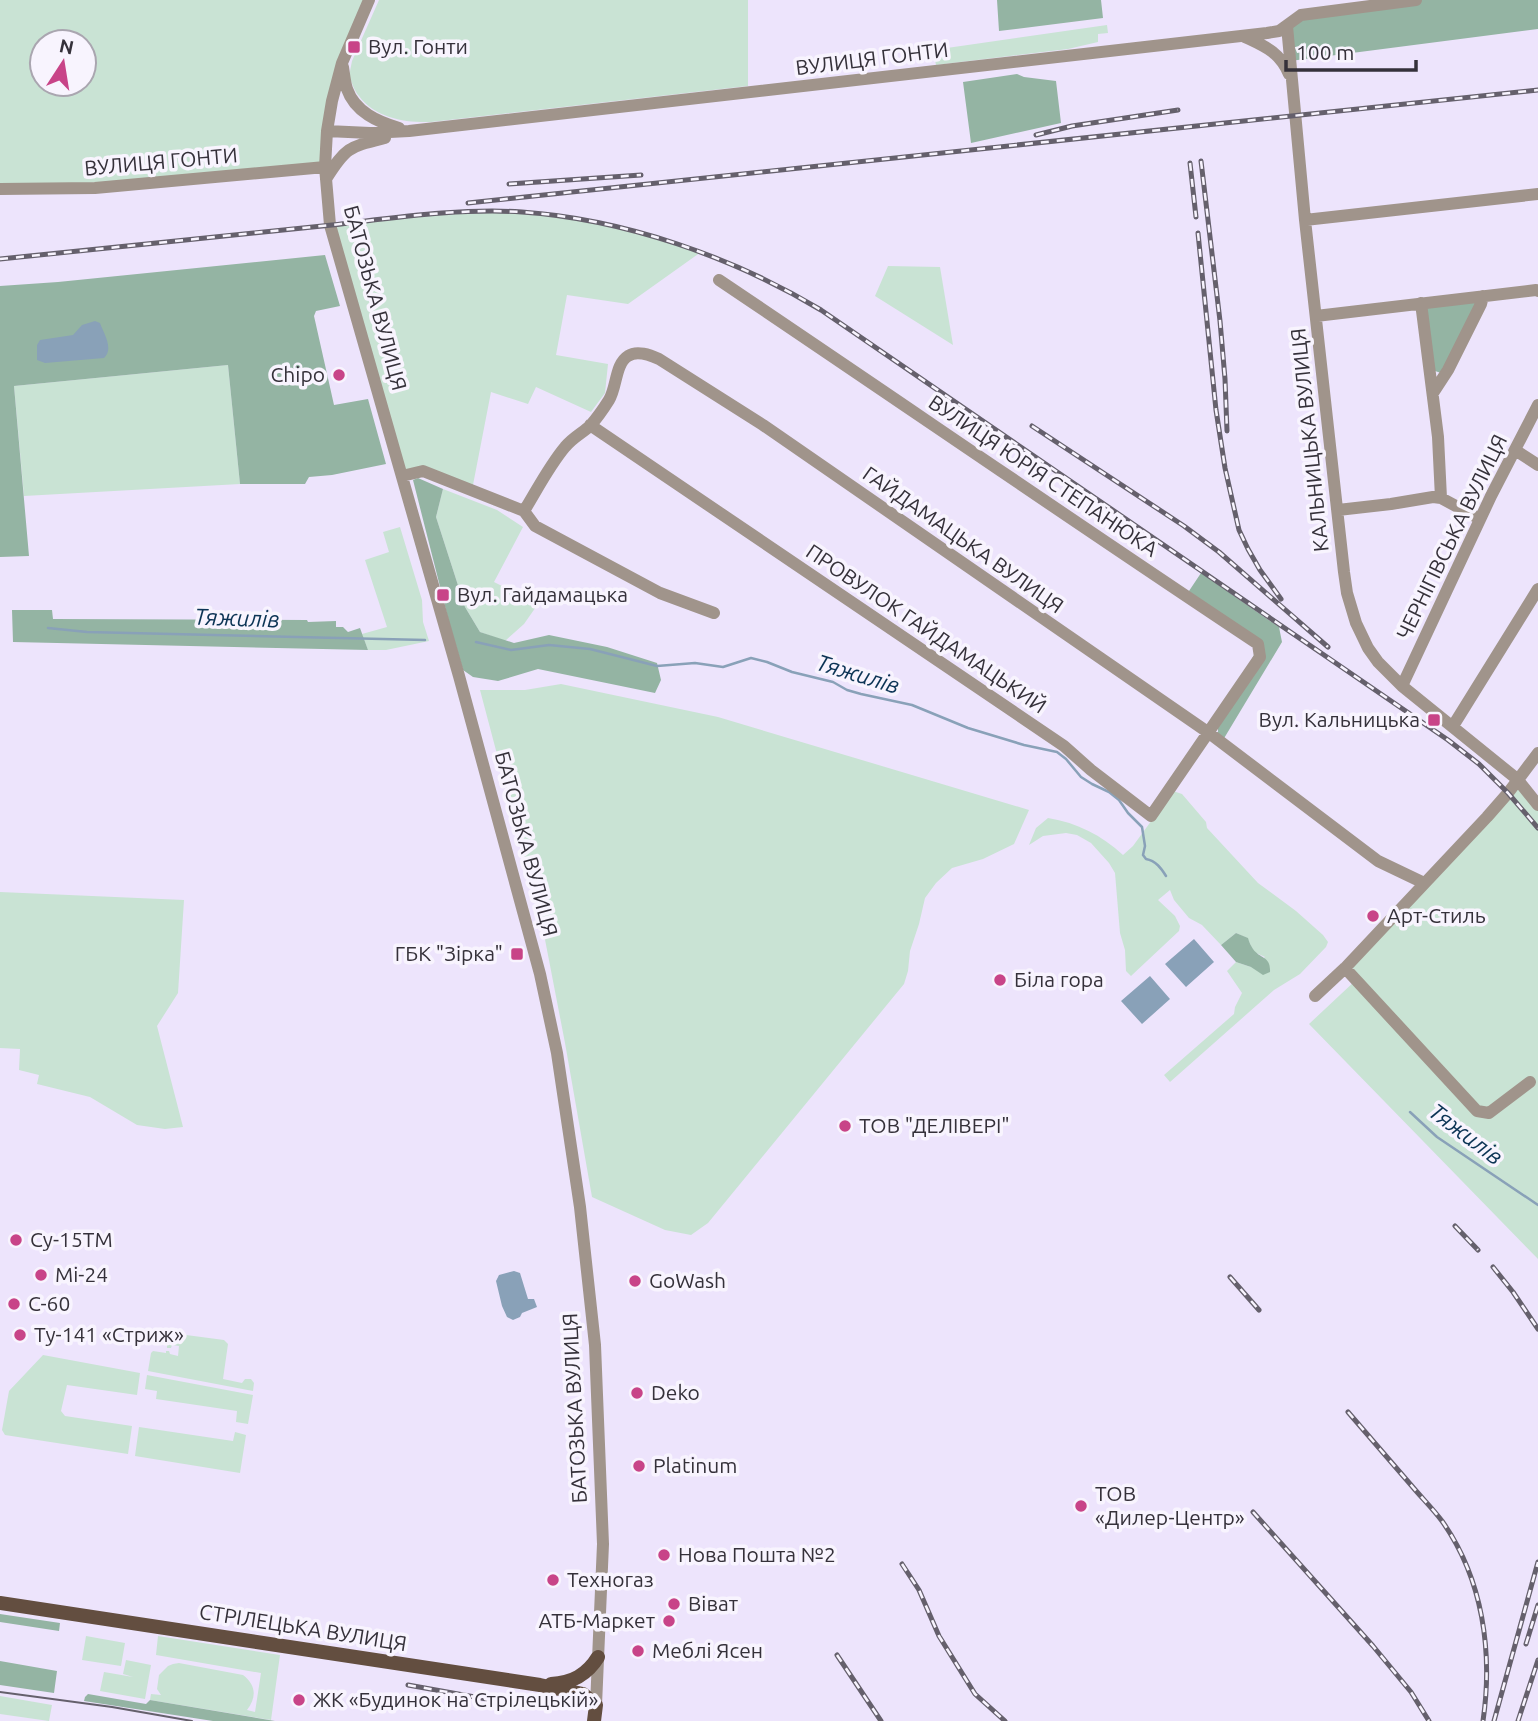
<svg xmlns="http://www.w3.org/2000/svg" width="1538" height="1721" font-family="Ubuntu,sans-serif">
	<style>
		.green { fill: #c9e3d4; fill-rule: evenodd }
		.forest { fill: #94b4a3 }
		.water { fill: #89a1b8 }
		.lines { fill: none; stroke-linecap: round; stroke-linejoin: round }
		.stream { stroke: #89a1b8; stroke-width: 2.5 }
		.minor { stroke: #a0948b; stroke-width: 12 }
		.major { stroke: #634e40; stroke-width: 14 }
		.tram { stroke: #65606c; stroke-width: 2 }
		.rail-casing { stroke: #65606c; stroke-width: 5 }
		.rail { stroke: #f8f4fe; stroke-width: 2.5; stroke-dasharray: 8; stroke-linecap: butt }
		.poi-dot { fill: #c84488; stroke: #f8f4fe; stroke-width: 2.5 }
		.labels { text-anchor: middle; stroke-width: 7; stroke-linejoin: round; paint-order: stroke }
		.poi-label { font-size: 21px; fill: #35313a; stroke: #f8f4fe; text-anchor: start }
		.street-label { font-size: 21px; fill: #35313a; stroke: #f8f4fe }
		.water-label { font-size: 23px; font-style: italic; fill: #0c3455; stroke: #f8f4fe }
	</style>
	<rect width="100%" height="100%" fill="#ede4fc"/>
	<path class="green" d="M0,0H369L342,63L325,167L0,189ZM42,42H84V84H42Z
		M379,0H748V86L431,122C406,123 375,118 359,96C354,91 352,82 349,76L352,61Z
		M1107,25L1108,33L1098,34V42L1068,49L936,65L933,50Z
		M464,212C484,212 504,211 524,212C584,217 644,232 701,252L628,304L567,295L556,355L608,364L605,393L591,412L536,387L528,404L491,392L472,490L423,471L402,476L330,225Z
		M888,266L940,267L953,345L875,296Z
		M228,365L240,484L24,496L14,386Z
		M443,489L497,510L523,527L494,582L538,604L524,624L505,641L480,632L465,607L436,517Z
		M400,527L422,600L423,622L429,641L386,650H368L362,634L387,627L365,560L389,552L383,532Z
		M561,684L718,717L1029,810L1014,844L983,859L952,868L936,883L925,898L919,924L910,951L908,971L904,984L708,1223L691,1235L665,1230L592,1197L565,1043L542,924L480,690H525Z
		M1517,779L1538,805V1259L1309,1024L1356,980L1351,961Z
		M1173,791L1182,794L1206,822L1207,828L1258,883L1296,911L1323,935L1328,942L1326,947L1300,974L1274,990L1170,1082L1164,1075L1234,1014L1235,1007L1242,993L1227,971L1236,962L1251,967L1265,957L1254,952L1247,938L1236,933L1221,945L1202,925L1189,918L1174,900L1170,890L1158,900L1175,916L1180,926L1179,931L1131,976L1126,971L1125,950L1120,933L1115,873L1109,863L1091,843L1077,835L1066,833L1043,836L1029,845L1036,828L1048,818C1078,823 1101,835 1123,855L1133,846Z
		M0,892L184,900L178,993L157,1026L183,1127L165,1129L137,1125L90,1097L37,1084L39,1075L19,1070L20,1049L0,1048Z
		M171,1333L224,1340L228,1344L223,1379L242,1383L245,1379H251L254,1383L253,1391L148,1371L151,1353L153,1351L166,1353V1351H169L170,1354L178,1356L179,1346L172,1345L171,1348H167V1345H165L168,1334Z
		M43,1355L140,1373L137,1395L67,1385L61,1411L65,1416L132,1426L128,1454L5,1435L2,1430L9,1391Z
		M147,1375L253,1395L248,1424L236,1422L237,1411L156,1399L157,1391L145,1389Z
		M139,1427L233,1441L235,1432L246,1435L240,1473L135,1456Z
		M86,1636L125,1643L121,1666L82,1660Z
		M158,1636L280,1655L271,1720L150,1700L151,1694L161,1695L157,1689L159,1675L168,1666L173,1664L179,1663L243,1675C256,1685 257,1697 247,1710L255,1712L261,1673L156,1655Z
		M126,1660L151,1665L145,1699L100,1691L104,1672L133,1677L123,1674Z
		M0,1696L52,1705L49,1721L0,1714Z"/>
	<path class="forest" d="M997,0H1101L1103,18L999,31Z
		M1416,0H1538V29L1290,61L1287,26L1294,18Z
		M1017,74L1024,77L1056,81L1061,123L971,143L963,82Z
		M325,255L340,306L316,311L314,316L334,405L368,399L386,464L332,475L309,477L305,484H240L228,365L14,386L29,556L0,557V286L58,282Z
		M1479,300L1441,373L1435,371L1424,307Z
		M418,478L443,489L436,517L465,607L480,632L514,643L549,635L607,647L657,663L661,680L655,693L538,669L498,681L473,677L463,670L449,622L413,480Z
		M1201,573L1279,627L1282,642L1223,740L1218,733V726L1260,643L1187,594Z
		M12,610H52L53,619L307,620L308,622L336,621V627H343L348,632L360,628L368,650L13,642Z
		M1236,933L1248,938C1249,942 1251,946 1253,949C1260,959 1271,956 1270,972L1263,975L1251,967L1236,962L1221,945Z
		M0,1614L60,1623L59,1631L0,1622Z
		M0,1661L57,1671L54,1693L0,1685Z
		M88,1694L146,1704L150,1700L275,1721H213L84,1701L85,1697Z"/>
	<path class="water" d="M95,321L100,323C104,334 114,349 104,358L45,363L37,360V345L40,340L73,335L82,325Z
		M1194,939L1214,962L1186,987L1165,964Z
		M1150,976L1170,999L1142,1024L1121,1001Z
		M514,1271L520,1273L528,1299H534L537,1307L522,1313L520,1317L513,1320L507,1317L502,1306L496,1281L499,1275Z"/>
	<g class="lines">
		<path class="stream" d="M48,628L87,632L425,640
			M476,642L511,650L549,645L590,649L657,666L695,663L723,667L751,658L767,662L792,672L833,682L847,690L861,694L912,705L968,728L1024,745L1057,752L1066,759L1081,777L1092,784L1109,792L1119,800L1128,813L1142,827L1145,846L1143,855L1146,859C1156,861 1161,868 1166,876
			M1410,1112L1437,1137L1538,1205"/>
		<path class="minor" d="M369,0L342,63L332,101L327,131L325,167L330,225L459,676L540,974L557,1053L580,1207L595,1345L603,1544L596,1705
			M1287,26L1305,220L1344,572L1347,593L1356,623L1368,648L1378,662L1402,686L1517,779L1538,805
			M1243,36C1264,46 1279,51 1289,74
			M343,67C344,74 345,83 347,89C355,112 378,122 399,128
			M327,131L370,133L409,131L1267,33L1279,31L1301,15L1416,0
			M326,179C346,147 349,147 385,138
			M0,189L95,188L325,167
			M1305,220L1538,194
			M1421,303L1438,437L1441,498
			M1316,316L1536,290L1538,291
			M1433,393L1448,370L1481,304L1483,296
			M590,425L1064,746L1091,770L1151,816L1260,657L1258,644C1077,524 899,401 719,280
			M1515,450L1538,465
			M402,476L423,471L524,511L535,526L660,593L714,613
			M1338,510L1391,504L1433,497L1441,498L1480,519
			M524,511C537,490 549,466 565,447C572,438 582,433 590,426C597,418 604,408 609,400C617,387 615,364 628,356C637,350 650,355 659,359L763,425L1209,733L1378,861L1424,883
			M1402,686L1491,496L1538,405
			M1453,726L1538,589
			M1345,968L1477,1111L1489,1113L1530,1082
			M1315,996L1345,968L1487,817L1508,793L1538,753"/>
		<path class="major" d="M0,1603L540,1685L583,1694L596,1705L594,1721
			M551,1684C572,1683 587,1675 598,1657"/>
		<path class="tram" d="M0,1692L112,1707L192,1721"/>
		<g class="rail-casing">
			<path id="rail" d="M1036,135L1072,126L1178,110
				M1201,161L1220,321L1225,379L1227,431
				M1190,163L1196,217
				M509,184L641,175
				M468,203L1538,90
				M1198,233L1216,410L1225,468L1234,508L1239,530L1248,549L1260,570L1281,599
				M0,259C111,248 221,236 332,225C394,218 459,208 522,212C624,219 733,257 821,310L1448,740L1479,764L1508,793L1538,828
				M1032,426L1184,526L1219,552L1328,647
				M1455,1226L1478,1250
				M1493,1267L1513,1292L1538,1329
				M1230,1277L1259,1310
				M1348,1412C1369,1436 1390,1461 1411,1485C1421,1497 1433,1509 1442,1521C1483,1579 1493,1652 1483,1721
				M1253,1512L1373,1646L1411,1692L1429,1721
				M902,1564L919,1590L939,1636L975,1694L1005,1721
				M1526,1644L1538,1605
				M837,1655L881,1721
				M408,1685L531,1707
				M1494,1721L1538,1562
				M1518,1721L1538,1660"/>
		</g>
		<use href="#rail" class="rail"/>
	</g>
	<g class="poi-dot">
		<rect x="347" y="40" width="14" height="14" rx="3.5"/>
		<circle cx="339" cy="375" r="7"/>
		<rect x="436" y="588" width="14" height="14" rx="3.5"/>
		<rect x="1427" y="713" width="14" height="14" rx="3.5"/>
		<circle cx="1373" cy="916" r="7"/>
		<rect x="510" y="947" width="14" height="14" rx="3.5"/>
		<circle cx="1000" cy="980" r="7"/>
		<circle cx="845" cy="1126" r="7"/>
		<circle cx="16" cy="1240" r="7"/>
		<circle cx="41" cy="1275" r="7"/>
		<circle cx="635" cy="1281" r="7"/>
		<circle cx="14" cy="1304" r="7"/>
		<circle cx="20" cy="1335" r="7"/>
		<circle cx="637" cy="1393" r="7"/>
		<circle cx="639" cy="1466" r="7"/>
		<circle cx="1081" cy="1506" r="7"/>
		<circle cx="664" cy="1555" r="7"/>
		<circle cx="553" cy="1580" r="7"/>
		<circle cx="674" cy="1604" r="7"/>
		<circle cx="669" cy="1621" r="7"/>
		<circle cx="638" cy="1651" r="7"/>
		<circle cx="299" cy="1700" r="7"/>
	</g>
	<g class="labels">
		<g class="poi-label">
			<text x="368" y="54">Вул. Гонти</text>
			<text x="325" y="382" text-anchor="end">Chipo</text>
			<text x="457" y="602">Вул. Гайдамацька</text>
			<text x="1420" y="727" text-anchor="end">Вул. Кальницька</text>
			<text x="1387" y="923">Арт-Стиль</text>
			<text x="503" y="961" text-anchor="end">ГБК "Зірка"</text>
			<text x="1014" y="987">Біла гора</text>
			<text x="859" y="1133">ТОВ "ДЕЛІВЕРІ"</text>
			<text x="30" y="1247">Су-15ТМ</text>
			<text x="55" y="1282">Мі-24</text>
			<text x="649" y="1288">GoWash</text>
			<text x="28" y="1311">С-60</text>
			<text x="34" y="1342">Ту-141 «Стриж»</text>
			<text x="651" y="1400">Deko</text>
			<text x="653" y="1473">Platinum</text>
			<text x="1095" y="1501">ТОВ<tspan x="1095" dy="24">«Дилер-Центр»</tspan></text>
			<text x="678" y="1562">Нова Пошта №2</text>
			<text x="567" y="1587">Техногаз</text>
			<text x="688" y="1611">Віват</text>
			<text x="655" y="1628" text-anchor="end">АТБ-Маркет</text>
			<text x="652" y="1658">Меблі Ясен</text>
			<text x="313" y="1707">ЖК «Будинок на Стрілецькій»</text>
		</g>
		<g class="street-label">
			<text transform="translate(872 59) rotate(-7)" y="7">ВУЛИЦЯ ГОНТИ</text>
			<text transform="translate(161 162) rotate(-5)" y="7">ВУЛИЦЯ ГОНТИ</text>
			<text transform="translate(375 298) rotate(75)" y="7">БАТОЗЬКА ВУЛИЦЯ</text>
			<text transform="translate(1310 440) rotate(-96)" y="7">КАЛЬНИЦЬКА ВУЛИЦЯ</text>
			<text transform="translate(1043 476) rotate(34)" y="7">ВУЛИЦЯ ЮРІЯ СТЕПАНЮКА</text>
			<text transform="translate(1452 537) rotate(-64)" y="7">ЧЕРНІГІВСЬКА ВУЛИЦЯ</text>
			<text transform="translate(963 540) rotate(35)" y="7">ГАЙДАМАЦЬКА ВУЛИЦЯ</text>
			<text transform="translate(926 629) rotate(34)" y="7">ПРОВУЛОК ГАЙДАМАЦЬКИЙ</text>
			<text transform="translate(526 844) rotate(75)" y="7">БАТОЗЬКА ВУЛИЦЯ</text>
			<text transform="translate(575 1408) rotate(-93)" y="7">БАТОЗЬКА ВУЛИЦЯ</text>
			<text transform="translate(303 1628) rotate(9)" y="7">СТРІЛЕЦЬКА ВУЛИЦЯ</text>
		</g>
		<g class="water-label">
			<text transform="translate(237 618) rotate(2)" y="8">Тяжилів</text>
			<text transform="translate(858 674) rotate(17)" y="8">Тяжилів</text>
			<text transform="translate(1466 1134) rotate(37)" y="8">Тяжилів</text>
		</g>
	</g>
	<g transform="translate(63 63) rotate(12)"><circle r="33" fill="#f8f4fe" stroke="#aaa6b0" stroke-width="2"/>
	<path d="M0-5L12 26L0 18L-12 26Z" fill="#c84488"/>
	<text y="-10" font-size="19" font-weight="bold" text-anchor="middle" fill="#35313a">N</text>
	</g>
	<path d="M1286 60v10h130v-10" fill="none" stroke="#35313a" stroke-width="3.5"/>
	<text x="1296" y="60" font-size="21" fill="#35313a" stroke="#f8f4fe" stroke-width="5" paint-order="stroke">100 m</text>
</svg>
